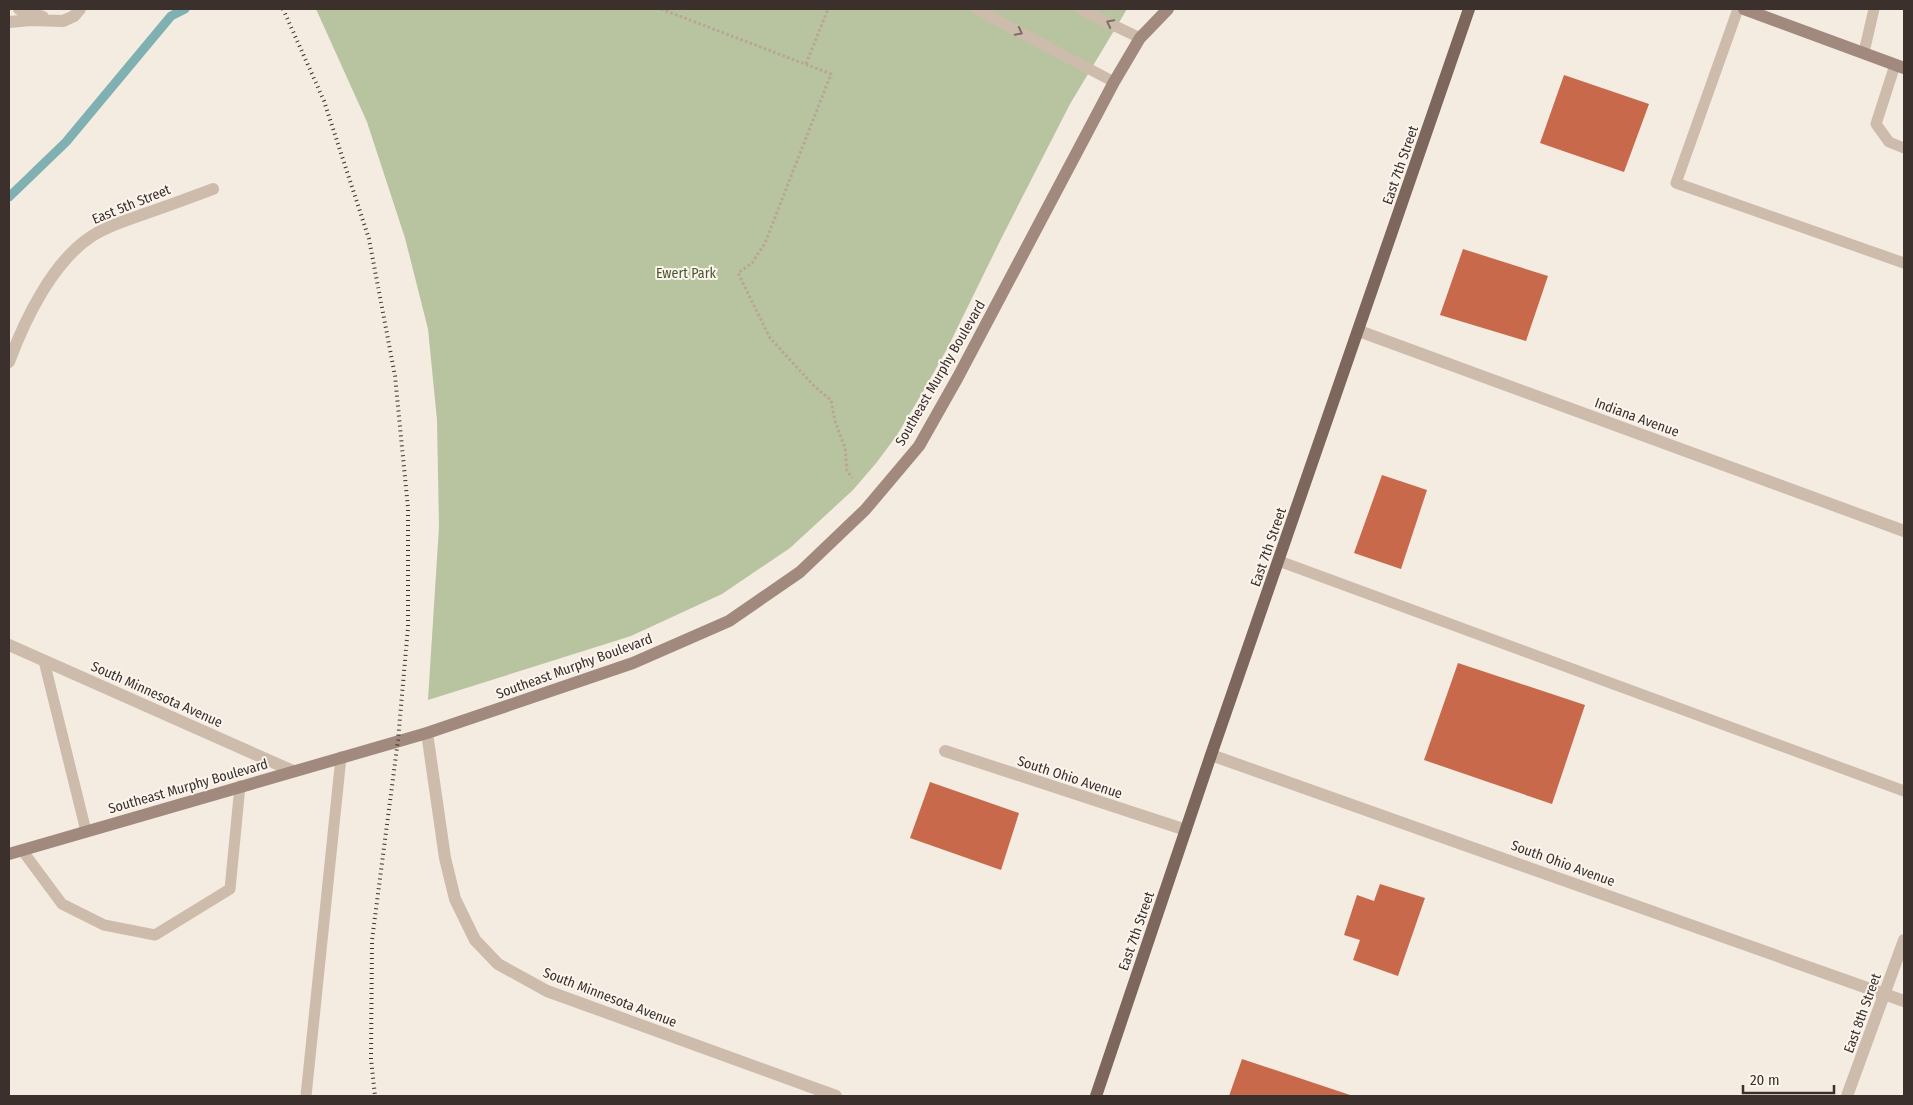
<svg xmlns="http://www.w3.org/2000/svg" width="1913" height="1105" font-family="'Fira Sans Condensed',sans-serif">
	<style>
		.green { fill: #b8c4a0 }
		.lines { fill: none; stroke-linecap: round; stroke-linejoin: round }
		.stream { stroke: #7fb0b2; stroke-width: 9 }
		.building { fill: #c8694b }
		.path { stroke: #b9a596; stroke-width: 3; stroke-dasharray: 2.5 2.5; stroke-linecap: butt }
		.lane { stroke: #cdbbac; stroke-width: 11 }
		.street { stroke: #cdbbac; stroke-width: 12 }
		.secondary { stroke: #a18a7d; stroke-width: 12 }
		.primary { stroke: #7d675c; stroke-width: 12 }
		.rail { stroke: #3b302b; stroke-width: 4; stroke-dasharray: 1 4; stroke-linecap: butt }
		.oneway { stroke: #7d6f65 }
		.labels { text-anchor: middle; stroke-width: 4; stroke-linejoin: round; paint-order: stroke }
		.street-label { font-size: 14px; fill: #3b302b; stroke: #fbf5ee }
		.park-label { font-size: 14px; fill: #4a5a2e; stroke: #fbf5ee }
	</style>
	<rect width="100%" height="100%" fill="#f4ebe1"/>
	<path class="green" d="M316,9H1127L1070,104L1002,237L947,349L921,395L897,435L877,462L853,490L790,548L722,594L631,636L428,700L439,527L437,420L428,329L405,238L367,122Z"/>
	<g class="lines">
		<path class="stream" d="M9,197L66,142L171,16L185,9"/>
	</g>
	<path class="building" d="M1564,75L1649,104L1624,172L1540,143Z
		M1463,249L1548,276L1526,341L1440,315Z
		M1382,475L1427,490L1401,569L1354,553Z
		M1458,663L1585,705L1552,804L1424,760Z
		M930,782L1019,813L1001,870L910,838Z
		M1380,884L1425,898L1398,976L1353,960L1360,940L1344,935L1357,895L1374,901Z
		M1242,1059L1353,1096H1229Z"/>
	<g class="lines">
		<path class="path" d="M661,9L831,74L765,243L752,263L738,273L770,338L815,387L831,400L835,421L845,448L847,471L852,478
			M806,64L828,9"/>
		<path class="lane" d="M976,9L1114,82
			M1080,9L1140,38
			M1738,9L1676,183L1904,263
			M1864,52L1874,9
			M1895,65L1876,124L1889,142L1904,148
			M1279,561L1904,791
			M44,661L86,831
			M22,850L62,904L104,925L155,935L230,889L240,786
			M306,1096L341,757"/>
		<path class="street" d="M19,9L43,17
			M9,22L31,20L63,21L74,16L80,9
			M1359,331L1904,531
			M9,362C25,319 53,261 92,236C107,226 125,221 141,215C165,207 189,198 213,189
			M9,645L293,771
			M427,733L445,858L455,899L475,940L498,964L547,991L836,1096
			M945,751L1186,830
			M1211,755L1904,1001
			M1847,1096L1904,940"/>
		<path class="secondary" d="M1744,9L1904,68
			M9,854L427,733L633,663L729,621L800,572L865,510L919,446L958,377L1114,82L1140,38L1168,9"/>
		<path class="primary" d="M1096,1096L1211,755L1469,9"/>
		<path class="rail" d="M283,9L324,101L369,239L395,376L408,508V627L398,740L372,940L371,1059L375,1096"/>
	</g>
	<defs><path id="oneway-chevron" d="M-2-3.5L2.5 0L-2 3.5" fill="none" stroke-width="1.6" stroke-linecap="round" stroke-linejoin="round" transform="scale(1.25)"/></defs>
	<g class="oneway">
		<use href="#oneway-chevron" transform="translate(1110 23) rotate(-153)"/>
		<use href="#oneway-chevron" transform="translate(1019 32) rotate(28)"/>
	</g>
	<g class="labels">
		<g class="street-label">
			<text transform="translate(1400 165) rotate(-71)" y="5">East 7th Street</text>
			<text transform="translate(131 204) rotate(-22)" y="5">East 5th Street</text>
			<text transform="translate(940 373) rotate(-60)" y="5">Southeast Murphy Boulevard</text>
			<text transform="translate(1637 417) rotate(20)" y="5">Indiana Avenue</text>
			<text transform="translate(1268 547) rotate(-71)" y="5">East 7th Street</text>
			<text transform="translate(574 666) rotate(-20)" y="5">Southeast Murphy Boulevard</text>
			<text transform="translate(157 694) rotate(24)" y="5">South Minnesota Avenue</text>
			<text transform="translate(1070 777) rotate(18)" y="5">South Ohio Avenue</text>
			<text transform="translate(188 786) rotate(-16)" y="5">Southeast Murphy Boulevard</text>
			<text transform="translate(1563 863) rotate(20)" y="5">South Ohio Avenue</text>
			<text transform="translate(1136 931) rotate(-71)" y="5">East 7th Street</text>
			<text transform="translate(610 997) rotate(21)" y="5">South Minnesota Avenue</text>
			<text transform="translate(1862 1013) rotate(-70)" y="5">East 8th Street</text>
		</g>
		<g class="park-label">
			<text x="686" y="278">Ewert Park</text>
		</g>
	</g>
	<rect width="1913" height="1105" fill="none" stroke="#3b302b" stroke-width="20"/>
	<path d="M1743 1085v8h91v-8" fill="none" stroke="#3b302b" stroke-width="2.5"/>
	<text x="1750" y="1085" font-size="15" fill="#3b302b" stroke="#fbf5ee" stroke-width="4" paint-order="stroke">20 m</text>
</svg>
